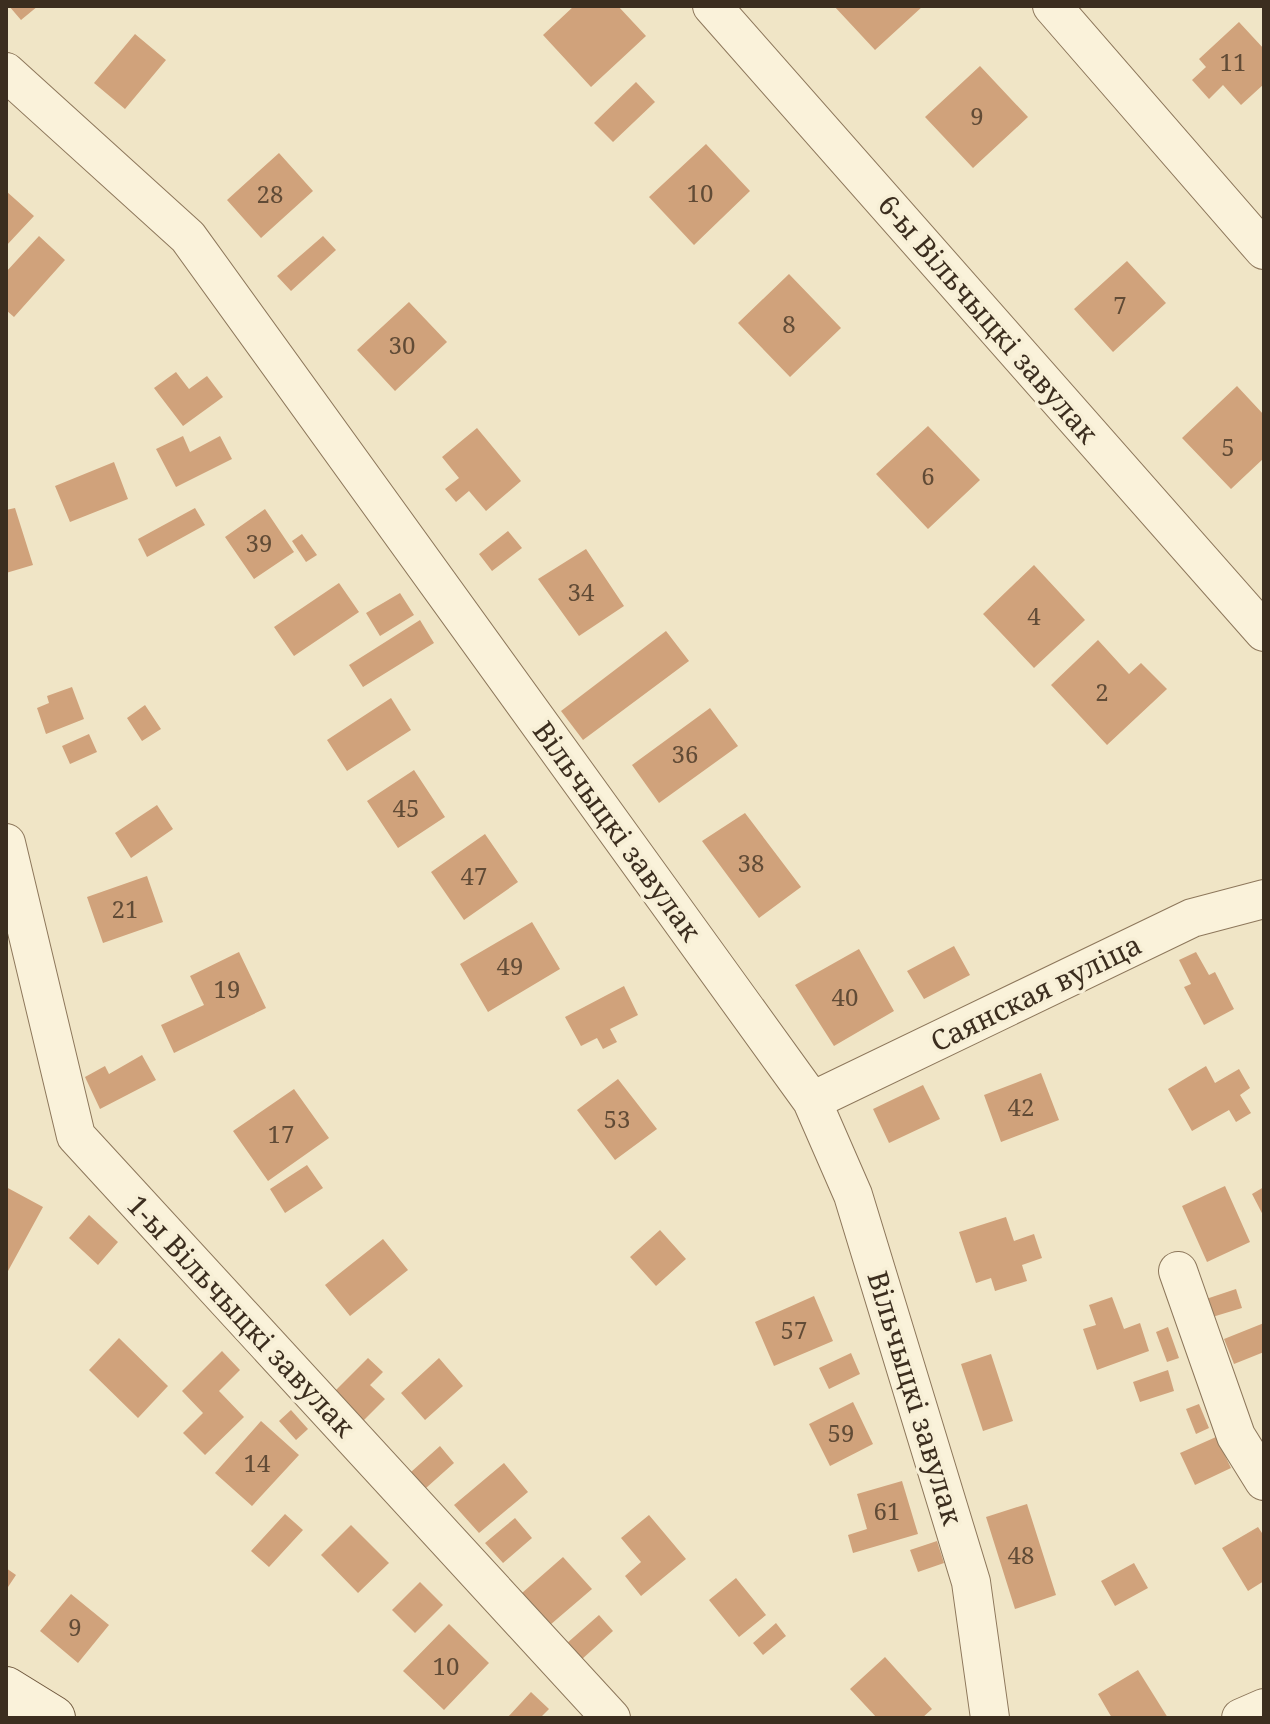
<svg xmlns="http://www.w3.org/2000/svg" width="1270" height="1724" font-family="'Noto Serif',serif">
	<style>
		.building { fill: #d0a27b }
		.lines { fill: none; stroke-linecap: round; stroke-linejoin: round }
		.minor-casing { stroke: #8d775b; stroke-width: 40 }
		.secondary-casing { stroke: #6f583e; stroke-width: 46 }
		.minor { stroke: #faf2da; stroke-width: 38 }
		.secondary { stroke: #faf2da; stroke-width: 44 }
		.labels { text-anchor: middle; stroke-width: 7; stroke-linejoin: round; paint-order: stroke }
		.number-label { font-size: 24px; fill: #614b36 }
		.street-label { font-size: 28px; fill: #3c2e1f; stroke: #f7efd6 }
	</style>
	<rect width="100%" height="100%" fill="#f0e5c6"/>
	<path class="building" d="M9,6H38L21,20Z
		M574,6H618L646,36L591,87L543,35Z
		M834,6H923L875,50Z
		M1239,22L1264,49V84L1241,105L1223,85L1209,99L1192,80L1206,67L1199,59Z
		M135,34L166,60L125,109L94,83Z
		M980,66L1028,117L973,168L925,117Z
		M636,82L655,102L613,142L594,123Z
		M706,144L750,191L694,245L649,197Z
		M279,153L313,191L261,238L227,200Z
		M6,191L34,216L6,246Z
		M39,236L65,260L14,317L6,310V272Z
		M323,236L336,250L291,291L277,276Z
		M1127,261L1166,303L1113,352L1074,309Z
		M789,274L841,328L790,377L738,323Z
		M409,302L447,342L395,391L357,350Z
		M176,372L189,389L207,376L223,397L183,426L154,388Z
		M1237,386L1264,415V458L1231,489L1182,438Z
		M928,426L980,480L928,529L876,474Z
		M477,428L521,481L486,511L469,491L456,502L445,489L459,478L442,457Z
		M183,436L190,452L220,436L232,459L176,487L156,449Z
		M114,462L128,499L70,522L55,486Z
		M15,508L33,565L6,573V510Z
		M195,508L205,525L147,557L138,539Z
		M265,509L294,552L254,579L225,537Z
		M508,531L522,548L492,571L479,554Z
		M302,534L317,555L306,562L292,541Z
		M586,549L624,606L579,636L538,579Z
		M1034,565L1085,620L1034,668L983,614Z
		M339,583L359,612L294,656L274,627Z
		M400,593L414,615L380,636L366,613Z
		M420,620L434,643L363,687L349,665Z
		M666,631L689,661L583,740L561,711Z
		M1098,640L1129,674L1141,663L1167,689L1107,745L1051,685Z
		M72,687L84,719L46,734L37,708L49,703L47,696Z
		M391,698L411,730L347,771L327,740Z
		M145,705L161,729L142,741L127,718Z
		M710,708L738,746L659,803L632,765Z
		M89,734L97,752L70,764L62,746Z
		M414,770L445,817L398,848L367,801Z
		M157,805L173,829L131,858L115,833Z
		M745,813L801,887L759,918L702,841Z
		M485,834L518,882L464,920L431,872Z
		M147,876L163,922L103,943L87,897Z
		M532,922L560,969L488,1012L460,964Z
		M954,946L970,975L924,999L907,971Z
		M859,949L894,1011L834,1046L795,985Z
		M239,952L266,1008L174,1053L161,1025L204,1005L190,976Z
		M1196,952L1209,975L1215,972L1234,1009L1204,1025L1184,987L1191,984L1179,960Z
		M624,986L638,1015L610,1029L617,1042L603,1049L597,1038L581,1046L565,1017Z
		M142,1055L156,1080L100,1109L85,1077L105,1066L109,1074Z
		M1206,1066L1215,1083L1239,1069L1250,1088L1240,1095L1251,1113L1236,1122L1229,1110L1192,1131L1168,1089Z
		M1041,1073L1059,1120L1001,1142L984,1095Z
		M618,1079L657,1129L615,1160L577,1110Z
		M923,1085L940,1119L889,1143L873,1109Z
		M294,1089L329,1138L268,1181L233,1131Z
		M307,1165L323,1188L285,1213L270,1189Z
		M1225,1186L1250,1242L1207,1262L1182,1206Z
		M6,1187L43,1207L8,1271L6,1270Z
		M1264,1187V1217L1252,1194Z
		M89,1215L118,1242L98,1265L69,1238Z
		M1006,1217L1014,1241L1034,1234L1042,1258L1022,1265L1027,1281L995,1291L991,1278L976,1283L959,1232Z
		M660,1230L686,1259L656,1286L630,1257Z
		M383,1239L408,1270L350,1316L325,1285Z
		M1236,1289L1242,1308L1209,1318L1203,1300Z
		M814,1296L833,1341L774,1366L755,1322Z
		M1112,1297L1124,1329L1140,1323L1149,1351L1097,1370L1083,1329L1096,1325L1089,1305Z
		M1264,1323V1352L1234,1364L1224,1339Z
		M1168,1327L1179,1358L1167,1362L1156,1332Z
		M119,1338L168,1386L138,1418L89,1370Z
		M222,1351L240,1370L219,1391L244,1417L205,1455L183,1433L203,1413L182,1391Z
		M851,1353L860,1374L829,1389L819,1368Z
		M991,1354L1013,1421L983,1431L961,1364Z
		M368,1358L383,1372L370,1385L385,1399L360,1424L331,1395Z
		M439,1358L463,1386L425,1420L401,1393Z
		M1168,1370L1174,1391L1140,1402L1133,1382Z
		M853,1402L873,1444L830,1466L809,1424Z
		M1199,1404L1209,1428L1196,1434L1186,1409Z
		M291,1410L308,1429L296,1440L279,1421Z
		M261,1421L299,1455L252,1506L215,1473Z
		M1216,1437L1231,1468L1195,1485L1180,1453Z
		M440,1446L454,1463L426,1488L411,1472Z
		M504,1463L528,1492L479,1533L454,1505Z
		M902,1481L918,1534L853,1553L848,1535L867,1529L857,1494Z
		M1027,1504L1056,1595L1015,1609L986,1517Z
		M285,1514L303,1530L269,1567L251,1551Z
		M649,1515L686,1559L641,1596L625,1576L641,1562L621,1538Z
		M515,1518L532,1538L503,1563L485,1543Z
		M351,1525L389,1563L358,1593L321,1555Z
		M1258,1527L1264,1536V1581L1248,1591L1222,1548Z
		M937,1541L944,1563L918,1572L910,1550Z
		M563,1557L592,1589L550,1625L522,1593Z
		M1134,1563L1148,1588L1115,1606L1101,1581Z
		M6,1568L16,1575L6,1590Z
		M736,1578L766,1615L739,1637L709,1600Z
		M420,1582L443,1605L415,1633L392,1610Z
		M71,1594L109,1625L78,1663L40,1631Z
		M599,1615L613,1631L581,1660L566,1644Z
		M776,1623L786,1636L763,1655L753,1643Z
		M449,1624L489,1663L444,1710L403,1671Z
		M885,1657L932,1709L922,1718H877L850,1689Z
		M1138,1670L1168,1718H1112L1098,1694Z
		M531,1692L549,1709L540,1718H507Z"/>
	<g class="lines">
		<g class="minor-casing">
			<path id="minor" d="M712,6L1264,632
				M1052,6L1264,250
				M6,72L188,237L812,1101L853,1195L971,1582L990,1718
				M6,843L76,1136L611,1718
				M812,1101L1192,918L1264,899
				M1178,1271L1236,1436L1264,1481
				M1241,1718L1264,1708"/>
		</g>
		<g class="secondary-casing">
			<path id="secondary" d="M6,1689L53,1718"/>
		</g>
		<use href="#minor" class="minor"/>
		<use href="#secondary" class="secondary"/>
	</g>
	<g class="labels">
		<g class="number-label">
			<text x="1233" y="71">11</text>
			<text x="977" y="125">9</text>
			<text x="700" y="202">10</text>
			<text x="270" y="203">28</text>
			<text x="1120" y="314">7</text>
			<text x="789" y="333">8</text>
			<text x="402" y="354">30</text>
			<text x="1228" y="456">5</text>
			<text x="928" y="485">6</text>
			<text x="259" y="552">39</text>
			<text x="581" y="601">34</text>
			<text x="1034" y="625">4</text>
			<text x="1102" y="701">2</text>
			<text x="685" y="763">36</text>
			<text x="406" y="817">45</text>
			<text x="751" y="872">38</text>
			<text x="474" y="885">47</text>
			<text x="125" y="918">21</text>
			<text x="510" y="975">49</text>
			<text x="227" y="998">19</text>
			<text x="845" y="1006">40</text>
			<text x="1021" y="1116">42</text>
			<text x="617" y="1128">53</text>
			<text x="281" y="1143">17</text>
			<text x="794" y="1339">57</text>
			<text x="841" y="1442">59</text>
			<text x="257" y="1472">14</text>
			<text x="887" y="1520">61</text>
			<text x="1021" y="1564">48</text>
			<text x="75" y="1636">9</text>
			<text x="446" y="1675">10</text>
		</g>
		<g class="street-label">
			<text transform="translate(988 319) rotate(49)" y="10">6-ы Вільчыцкі завулак</text>
			<text transform="translate(617 831) rotate(54)" y="10">Вільчыцкі завулак</text>
			<text transform="translate(1036 993) rotate(-26)" y="10">Саянская вуліца</text>
			<text transform="translate(241 1316) rotate(47)" y="10">1-ы Вільчыцкі завулак</text>
			<text transform="translate(915 1398) rotate(73)" y="10">Вільчыцкі завулак</text>
		</g>
	</g>
	<rect width="1270" height="1724" fill="none" stroke="#3c2e1f" stroke-width="16"/>
</svg>
